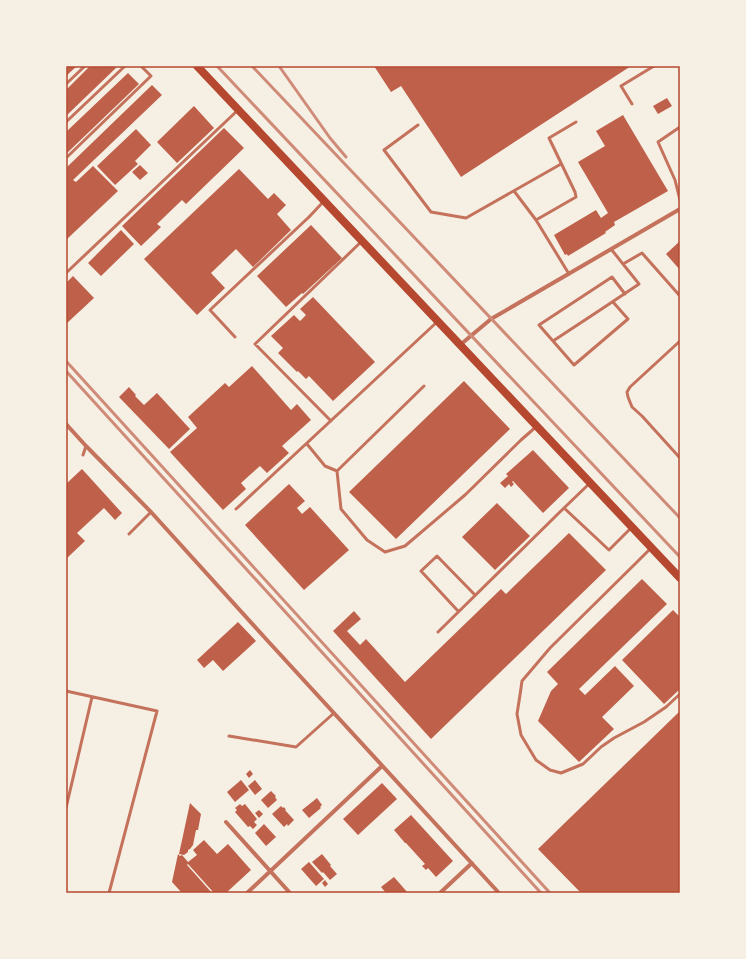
<svg xmlns="http://www.w3.org/2000/svg" width="746" height="959" font-family="Poppins,sans-serif">
	<style>
		.building { fill: #bf614a }
		.lines { fill: none; stroke-linecap: round; stroke-linejoin: round }
		.service { stroke: #c5725c; stroke-width: 3 }
		.minor { stroke: #c5725c; stroke-width: 4 }
		.secondary { stroke: #b5482f; stroke-width: 8 }
		.rail { stroke: #cf8b77; stroke-width: 3 }
		.neatline { fill: none; stroke: #b5482f; stroke-width: 1.5 }
	</style>
	<rect width="100%" height="100%" fill="#f6efe4"/>
	<path class="building" d="M66,66H77L66,76Z
		M90,66H118L66,116V90Z
		M374,66H631L461,177L401,86L391,92Z
		M128,73L139,84L66,154V132Z
		M152,85L162,95L73,180L76,182L93,166L118,191L66,240V168Z
		M667,98L672,106L658,114L653,106Z
		M194,106L214,128L177,163L157,142Z
		M623,115L668,191L614,222L615,225L605,232L606,233L568,256L567,254L565,255L554,235L596,210L601,218L608,213L578,162L605,146L596,131Z
		M224,128L244,148L186,204L182,200L157,224L161,227L141,246L122,226Z
		M136,129L151,145L135,161L138,164L115,185L97,166Z
		M140,165L148,173L140,180L132,172Z
		M239,169L268,199L274,193L286,205L277,214L291,230L253,267L236,249L211,273L225,288L197,315L144,259Z
		M311,225L342,258L303,294L302,293L286,307L257,276Z
		M121,230L134,244L101,276L88,263Z
		M680,241V270L666,254Z
		M73,276L94,298L66,324V283Z
		M313,297L375,362L333,401L309,376L306,379L298,371L297,372L278,353L283,348L271,336L294,315L300,321L306,315L300,309Z
		M252,366L291,410L297,404L311,420L282,446L289,453L267,473L260,466L241,483L246,489L223,510L170,452L197,428L188,417L225,383L229,387Z
		M464,381L510,429L396,539L349,492Z
		M129,387L136,395L135,396L144,405L157,393L190,429L169,449L119,397Z
		M533,450L569,488L543,513L513,481L512,482L514,484L511,487L509,484L505,488L500,483L508,476L506,474Z
		M82,469L122,513L115,520L104,508L77,533L85,541L66,559V484Z
		M289,484L305,501L297,508L302,514L310,507L349,550L304,590L245,525Z
		M497,503L530,536L495,570L462,537Z
		M569,533L606,570L431,739L333,631L354,611L361,619L347,631L360,645L366,639L405,682L501,589L506,594Z
		M642,579L667,604L579,689L585,695L615,666L634,686L602,717L614,729L579,762L538,721L551,691L558,684L547,672Z
		M673,610L680,617V689L664,704L622,660Z
		M238,622L256,641L223,671L213,660L204,668L197,660Z
		M680,711V893H581L538,849Z
		M250,770L253,774L249,778L246,774Z
		M241,780L249,790L235,802L227,792Z
		M255,780L262,789L255,795L248,786Z
		M382,783L397,799L358,835L343,819Z
		M271,791L276,796L275,797L277,800L268,808L261,800Z
		M317,798L322,805L320,807L321,808L309,818L302,810Z
		M190,803L201,814L198,830H196L193,845L190,849L188,850V852L184,855L179,854Z
		M240,804L242,806L245,804L257,819L254,822L257,825L253,829L250,826L248,827L235,812L237,810L235,808Z
		M281,806L283,808L284,807L286,810H285L294,820L288,826L287,824L284,827L272,814Z
		M259,810L263,814L259,818L255,813Z
		M411,815L453,861L436,877L428,868L426,870L422,866L425,864L406,843H405L394,830Z
		M264,824L276,837L266,846L255,833Z
		M204,840L217,854L228,844L251,870L226,893H214L188,864L187,865L212,893H182L172,882L178,854L180,856L182,855L188,862L197,855L193,850Z
		M322,854L331,865L330,866L337,874L330,880L323,872L322,873L312,862Z
		M309,862L324,879L316,886L301,869Z
		M394,877L408,893H386L381,887Z
		M325,880L328,884L325,887L322,883Z"/>
	<g class="lines">
		<path class="service" d="M66,84L85,66
			M632,104L621,86L654,66
			M66,122L125,66
			M418,125L384,150L431,212L466,218L561,164
			M680,127L658,142L675,180L680,200
			M66,158L151,76L141,66
			M514,191L536,220
			M611,249L639,284C611,303 582,322 553,341L539,325L612,277L625,294
			M623,264L642,253L680,296
			M66,273L238,110
			M569,274L536,220L576,197L575,192L549,138L576,122
			M235,337L210,310L309,217L324,201
			M553,341L574,365L628,319L613,302
			M680,341L630,387L627,392L628,397L632,407L642,416L680,458
			M331,421L255,344L362,241
			M307,444L325,466L337,471L424,386
			M83,455L86,446
			M337,471L341,509L367,540L385,552L405,546L465,495L521,440L537,426
			M564,508L609,550L632,527
			M236,509L437,322
			M129,534L151,512
			M650,549L637,562L550,648L522,681L520,695L517,714L521,735L536,760L550,770L561,773L583,764L601,747L614,738L644,722L666,707L680,694
			M458,611L421,571L437,556L475,595
			M438,632L564,508L590,483
			M66,691L157,711L109,893
			M229,736L296,747L334,713
			M66,808L92,697"/>
		<path class="minor" d="M460,345L491,319L680,209
			M66,424L86,446L151,512L266,639L499,893
			M226,822L290,893
			M247,893L382,766
			M440,893L472,863"/>
		<path class="secondary" d="M197,66L680,578"/>
		<path class="rail" d="M217,66L680,557
			M252,66L680,518
			M279,66L330,138L346,157
			M66,361L550,893
			M66,371L541,893"/>
	</g>
	<rect width="746" height="959" fill="none" stroke="#f6efe4" stroke-width="134"/>
	<rect x="67" y="67" width="612" height="825" class="neatline"/>
</svg>
